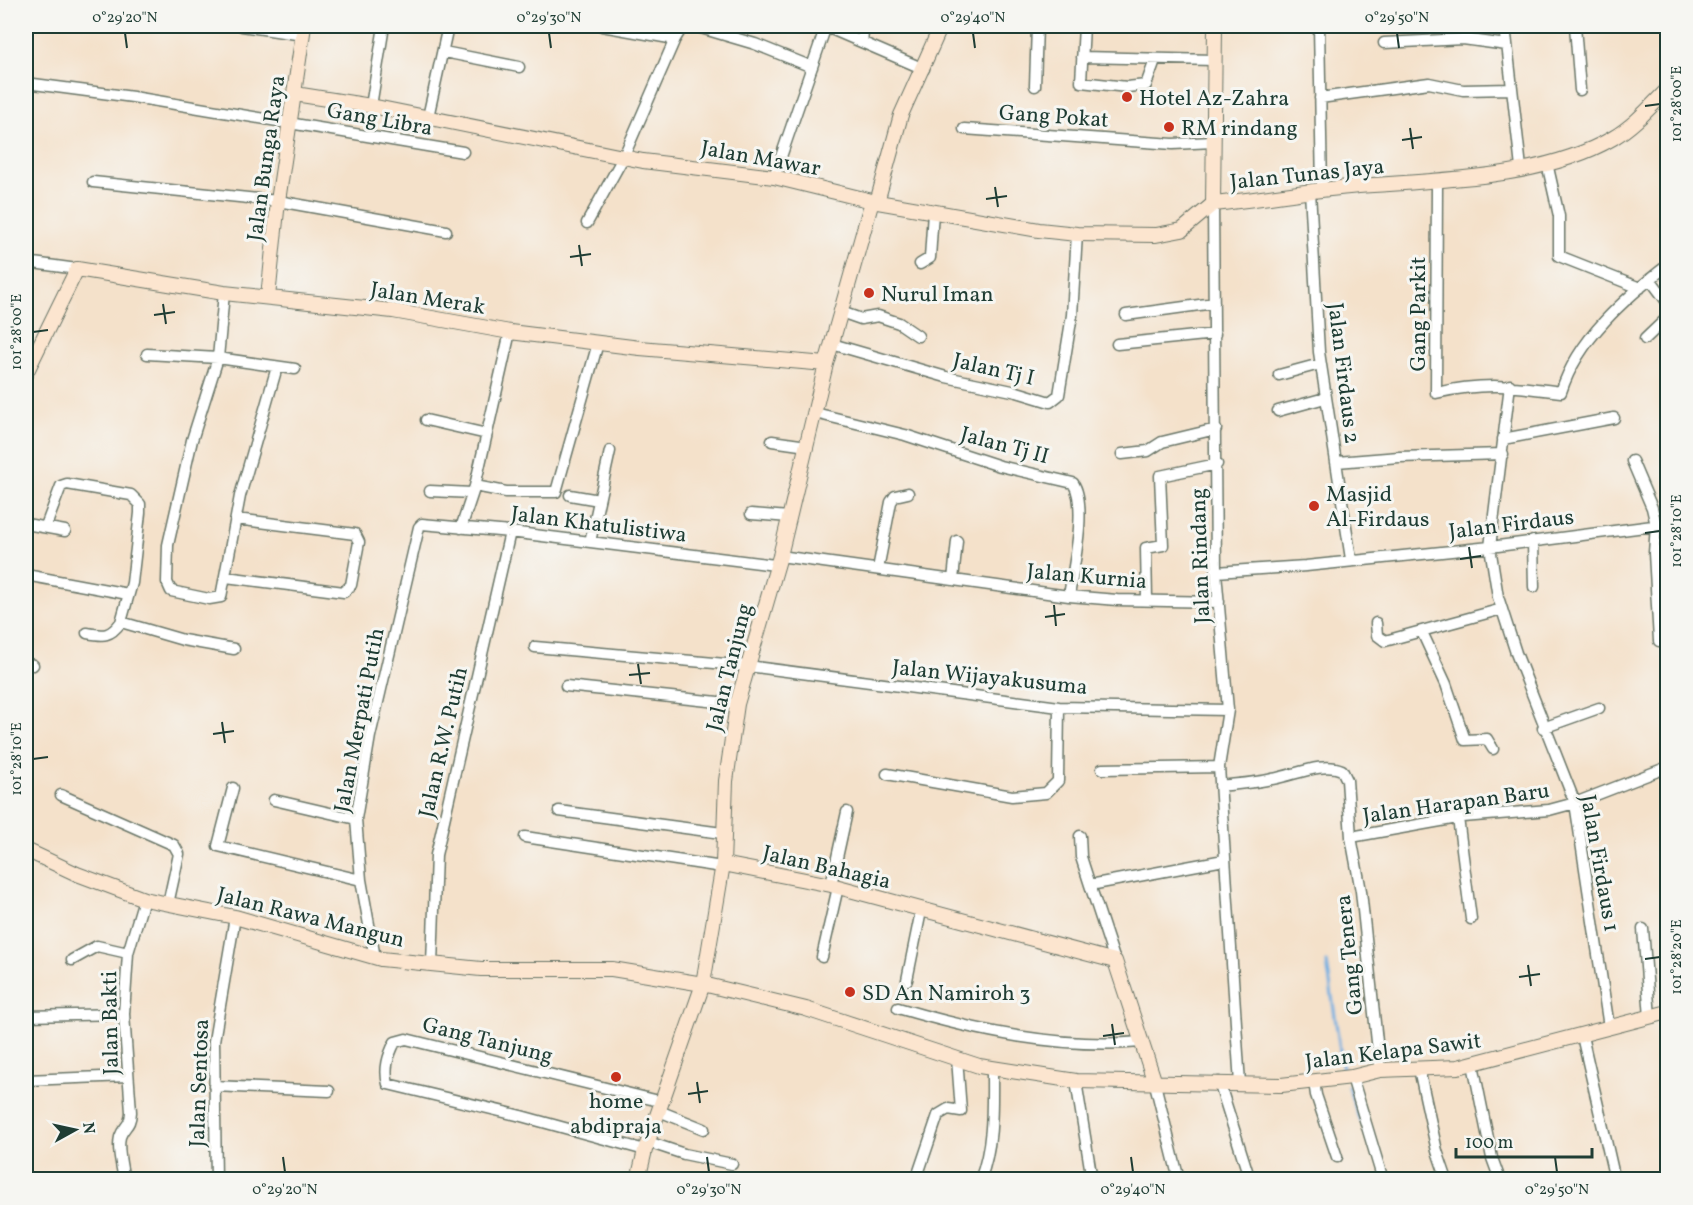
<svg xmlns="http://www.w3.org/2000/svg" width="1693" height="1205" font-family="Vollkorn,serif">
	<style>
		.lines { fill: none; stroke-linecap: round; stroke-linejoin: round }
		.stream { stroke: #6eaee2; stroke-width: 3 }
		.street-casing { stroke: #6a7668; stroke-width: 13 }
		.secondary-casing { stroke: #6a7668; stroke-width: 16 }
		.street { stroke: #fff; stroke-width: 10 }
		.secondary { stroke: #fce5cf; stroke-width: 14 }
		.ticks { fill: none; stroke: #1f3d34; stroke-width: 2 }
		.poi-dot { fill: #c8321e; stroke: #f6f6f2; stroke-width: 2 }
		.labels { text-anchor: middle; stroke-width: 6; stroke-linejoin: round; paint-order: stroke }
		.poi-label { font-size: 22px; fill: #1f3d34; stroke: #f6f6f2; text-anchor: start }
		.street-label { font-size: 22px; fill: #1f3d34; stroke: #f6f6f2 }
		.neatline { fill: none; stroke: #1f3d34; stroke-width: 2 }
		.ticks-label { font-size: 15px; text-anchor: middle; fill: #1f3d34 }
	</style>
	<rect width="100%" height="100%" fill="#f6f6f2"/>
	<filter id="ink" filterUnits="userSpaceOnUse"><feTurbulence type="fractalNoise" baseFrequency=".0167" numOctaves="2"/><feDisplacementMap in="SourceGraphic" scale="12" xChannelSelector="R" yChannelSelector="G"/><feConvolveMatrix kernelMatrix="1 2 1 2 8 2 1 2 1" color-interpolation-filters="sRGB"/></filter>
	<filter id="wash" filterUnits="userSpaceOnUse"><feTurbulence type="fractalNoise" baseFrequency=".008" numOctaves="4" result="noise"/><feDisplacementMap in="SourceGraphic" scale="24" xChannelSelector="R" yChannelSelector="G"/><feGaussianBlur stdDeviation="1.35" result="paint"/><feColorMatrix in="noise" values="0 0 0 0 0 0 0 0 0 0 0 0 0 0 0 0 0 1.4 0 .05"/><feComposite in="paint" operator="in"/></filter>
	<g filter="url(#wash)">
		<rect width="100%" height="100%" fill="#f4e1ca"/>
		<g class="lines">
			<path class="stream" d="M1327,963L1343,1070
				M1348,1086L1360,1121"/>
		</g>
	</g>
	<g filter="url(#ink)">
		<g class="lines">
			<g class="street-casing">
				<path id="street" d="M242,26L303,35
					M602,26L675,39
					M694,26L755,44L812,67
					M824,26L924,69
					M1084,26L1081,82L1127,87L1146,85L1155,60
					M1319,26L1322,190
					M1505,26L1521,168
					M1575,26L1580,90
					M862,41L864,26
					M1384,43L1463,39L1507,45
					M444,52L519,67
					M1082,57L1214,60
					M26,83L133,97L463,152
					M1035,86L1037,26
					M1320,98L1429,83L1463,90L1512,89
					M371,106L384,26
					M428,117L448,26
					M964,129L1173,144L1213,142
					M1547,163L1559,216V256L1640,288
					M774,177L826,26
					M1437,181L1436,393C1483,382 1515,386 1561,392C1578,339 1625,298 1668,265
					M93,182L278,201L446,231
					M1310,191L1319,352L1351,559
					M1213,204L1216,572L1228,710L1219,767L1240,1084
					M587,223L624,156L675,39L683,26
					M26,262L77,269
					M920,264L930,258L933,212
					M1650,279L1668,303
					M224,293L218,358L192,440L168,545L167,582L171,591L209,599L221,597L240,496L277,367
					M841,312L861,319L878,316L899,323L918,336
					M1126,315L1214,303
					M1645,339L1668,317
					M832,344L946,377L1017,392L1050,402L1059,395L1072,315L1077,234
					M1117,344L1215,334
					M147,354L218,358L295,369
					M1279,375L1320,364
					M1510,385L1490,547L1498,597L1516,653L1575,803L1609,1027
					M1278,411L1325,398
					M815,413L905,435L1000,466L1073,483C1088,505 1073,569 1069,596
					M426,420L487,434
					M1503,439L1614,418
					M772,441L807,446
					M1666,452L1668,455
					M1122,454L1148,451L1162,442L1216,429
					M1632,461L1652,508L1656,525L1654,553L1659,641
					M1337,462L1399,457L1503,454
					M475,486L506,492H556L598,343
					M430,491L472,493
					M570,495L599,500
					M751,514L789,517
					M26,524L65,531
					M46,526L61,486L67,484L131,495L140,504V513L132,583L121,622L183,640L234,649
					M461,528L475,486L510,332
					M1533,541L1534,587
					M590,542L610,451
					M780,556L1069,596L1117,600L1219,602
					M878,569L891,502L895,496L908,493
					M1216,572L1306,566L1490,547L1668,524
					M26,575L128,594
					M226,577L344,592L351,585L359,542L355,534L236,519
					M953,580L957,541
					M1147,600L1146,548L1163,545L1160,476L1217,464
					M1376,623L1377,635L1385,641L1502,609
					M1422,632L1446,684L1465,740L1487,739L1493,749
					M87,633C104,636 110,637 121,622
					M535,647L748,666L1059,707L1228,710
					M26,663L33,665
					M566,686L737,704
					M1543,728L1599,708
					M1102,769L1219,767
					M887,774L1012,796L1046,793L1058,781L1059,707
					M1220,786C1237,784 1255,783 1272,779C1293,776 1322,761 1342,770L1347,780L1351,837L1361,891L1380,1070
					M233,788L218,846L361,880
					M61,795L174,845L179,854L168,904
					M274,800L356,819
					M559,811L722,833
					M1458,818L1471,919
					M1080,836L1081,857L1090,885
					M525,837L722,867
					M1351,837L1463,817L1549,810L1575,803L1668,767
					M831,885L847,812
					M1643,929L1650,1017
					M822,957L838,887
					M375,958L361,880L356,819L370,736L419,527L422,524L510,532L775,565
					M72,960L97,946L128,953
					M1115,961L1090,885L1224,860
					M432,964L436,855L510,532
					M907,980L921,911
					M898,1008C976,1031 1059,1049 1141,1042
					M26,1016L124,1014
					M1582,1036L1615,1180
					M1473,1064L1492,1158L1500,1180
					M1419,1069L1437,1151L1447,1180
					M1352,1077L1383,1180
					M26,1080L128,1076
					M1154,1080L1179,1180
					M1076,1081L1092,1180
					M1314,1081L1316,1095L1337,1157
					M1219,1082L1250,1180
					M214,1086L329,1091
					M659,1111L704,1129
					M648,1142L684,1154L732,1164
					M645,1150L521,1116L388,1084C384,1069 388,1056 395,1042L406,1039L663,1102
					M124,1180C122,1167 117,1149 120,1137C124,1125 130,1128 131,1112L124,1014L128,953L144,899
					M216,1180L214,1041L235,917
					M916,1180L938,1115L948,1109L961,1111L957,1058
					M980,1180C994,1144 992,1106 992,1069"/>
			</g>
			<g class="secondary-casing">
				<path id="secondary" d="M295,94L371,106L643,161L774,177L872,201L1039,230L1077,234L1156,235L1182,230L1213,204
					M877,202L901,115L941,26
					M1213,204C1262,199 1310,190 1359,186C1438,180 1543,179 1613,138C1635,125 1650,107 1668,89
					M1213,204L1215,26
					M268,297L278,201L304,26
					M26,373L77,269L224,293L393,311L510,332L640,348L826,364
					M26,850L77,874L144,899L235,917L381,959L481,969H612L703,984L806,1009L979,1066L1076,1081L1281,1085L1352,1077L1380,1070L1458,1067L1668,1012
					M723,864L831,885L1115,961L1154,1080
					M638,1180L645,1150L703,984L723,864L726,781L737,704L780,556L826,364L872,201"/>
			</g>
			<use href="#street" class="street"/>
			<use href="#secondary" class="secondary"/>
		</g>
	</g>
	<path class="ticks" d="M125,33L127,48M549,33L551,48M973,33L975,48M1397,33L1399,48M1645,106L1660,104M1410,128L1413,149M1402,140L1422,137M995,187L998,207M986,199L1007,196M579,245L582,266M570,257L591,254M163,304L166,324M154,315L175,312M33,332L48,330M1645,533L1660,531M1469,547L1472,568M1460,559L1481,556M1054,605L1056,626M1045,617L1065,614M638,664L641,684M629,675L650,673M222,722L225,743M213,734L234,731M33,759L48,757M1645,959L1660,957M1528,965L1531,986M1519,977L1540,974M1112,1024L1115,1045M1103,1036L1124,1033M697,1082L700,1103M688,1094L708,1091M283,1157L285,1172M707,1157L709,1172M1131,1157L1133,1172M1555,1157L1557,1172"/>
	<g class="poi-dot">
		<circle cx="1127" cy="97" r="6"/>
		<circle cx="1169" cy="127" r="6"/>
		<circle cx="869" cy="293" r="6"/>
		<circle cx="1314" cy="506" r="6"/>
		<circle cx="850" cy="992" r="6"/>
		<circle cx="616" cy="1077" r="6"/>
	</g>
	<g class="labels">
		<g class="poi-label">
			<text x="1139" y="105">Hotel Az-Zahra</text>
			<text x="1181" y="135">RM rindang</text>
			<text x="881" y="301">Nurul Iman</text>
			<text x="1326" y="501">Masjid<tspan x="1326" dy="25">Al-Firdaus</tspan></text>
			<text x="862" y="1000">SD An Namiroh 3</text>
			<text x="616" y="1108" text-anchor="middle">home<tspan x="616" dy="25">abdipraja</tspan></text>
		</g>
		<g class="street-label">
			<text transform="translate(1054 115) rotate(4)" y="8">Gang Pokat</text>
			<text transform="translate(380 118) rotate(10)" y="8">Gang Libra</text>
			<text transform="translate(761 157) rotate(10)" y="8">Jalan Mawar</text>
			<text transform="translate(265 158) rotate(-82)" y="8">Jalan Bunga Raya</text>
			<text transform="translate(1307 173) rotate(-6)" y="8">Jalan Tunas Jaya</text>
			<text transform="translate(428 297) rotate(9)" y="8">Jalan Merak</text>
			<text transform="translate(1417 314) rotate(-90)" y="8">Gang Parkit</text>
			<text transform="translate(994 368) rotate(13)" y="8">Jalan Tj I</text>
			<text transform="translate(1345 373) rotate(83)" y="8">Jalan Firdaus 2</text>
			<text transform="translate(1005 444) rotate(15)" y="8">Jalan Tj II</text>
			<text transform="translate(599 523) rotate(7)" y="8">Jalan Khatulistiwa</text>
			<text transform="translate(1511 523) rotate(-7)" y="8">Jalan Firdaus</text>
			<text transform="translate(1199 556) rotate(-92)" y="8">Jalan Rindang</text>
			<text transform="translate(1087 575) rotate(5)" y="8">Jalan Kurnia</text>
			<text transform="translate(728 667) rotate(-76)" y="8">Jalan Tanjung</text>
			<text transform="translate(990 676) rotate(6)" y="8">Jalan Wijayakusuma</text>
			<text transform="translate(358 720) rotate(-79)" y="8">Jalan Merpati Putih</text>
			<text transform="translate(442 742) rotate(-77)" y="8">Jalan R.W. Putih</text>
			<text transform="translate(1456 802) rotate(-8)" y="8">Jalan Harapan Baru</text>
			<text transform="translate(1601 863) rotate(80)" y="8">Jalan Firdaus 1</text>
			<text transform="translate(827 866) rotate(13)" y="8">Jalan Bahagia</text>
			<text transform="translate(311 916) rotate(14)" y="8">Jalan Rawa Mangun</text>
			<text transform="translate(1348 955) rotate(-96)" y="8">Gang Tenera</text>
			<text transform="translate(109 1023) rotate(-91)" y="8">Jalan Bakti</text>
			<text transform="translate(488 1039) rotate(14)" y="8">Gang Tanjung</text>
			<text transform="translate(1393 1050) rotate(-7)" y="8">Jalan Kelapa Sawit</text>
			<text transform="translate(198 1083) rotate(-88)" y="8">Jalan Sentosa</text>
		</g>
	</g>
	<rect width="1693" height="1205" fill="none" stroke="#f6f6f2" stroke-width="66"/>
	<g transform="translate(75 1130) rotate(82)" stroke="#f6f6f2" stroke-width="4.5" paint-order="stroke">
	<path d="M0-4.5L10 22L0 15L-10 22Z" fill="#1f3d34"/>
	<text y="-9" font-size="16" font-weight="bold" text-anchor="middle" fill="#1f3d34">N</text>
	</g>
	<path d="M1456 1148v9h136v-9" fill="none" stroke="#1f3d34" stroke-width="3"/>
	<text x="1465" y="1148" font-size="18" fill="#1f3d34" stroke="#f6f6f2" stroke-width="4.5" paint-order="stroke">100 m</text>
	<rect x="33" y="33" width="1627" height="1139" class="neatline"/>
	<g class="ticks-label">
		<text x="125" y="22">0°29'20"N</text>
		<text x="549" y="22">0°29'30"N</text>
		<text x="973" y="22">0°29'40"N</text>
		<text x="1397" y="22">0°29'50"N</text>
		<text transform="translate(1676 104) rotate(-90)" y="5">101°28'00"E</text>
		<text transform="translate(16 332) rotate(-90)" y="5">101°28'00"E</text>
		<text transform="translate(1676 531) rotate(-90)" y="5">101°28'10"E</text>
		<text transform="translate(16 759) rotate(-90)" y="5">101°28'10"E</text>
		<text transform="translate(1676 957) rotate(-90)" y="5">101°28'20"E</text>
		<text x="285" y="1194">0°29'20"N</text>
		<text x="709" y="1194">0°29'30"N</text>
		<text x="1133" y="1194">0°29'40"N</text>
		<text x="1557" y="1194">0°29'50"N</text>
	</g>
</svg>
